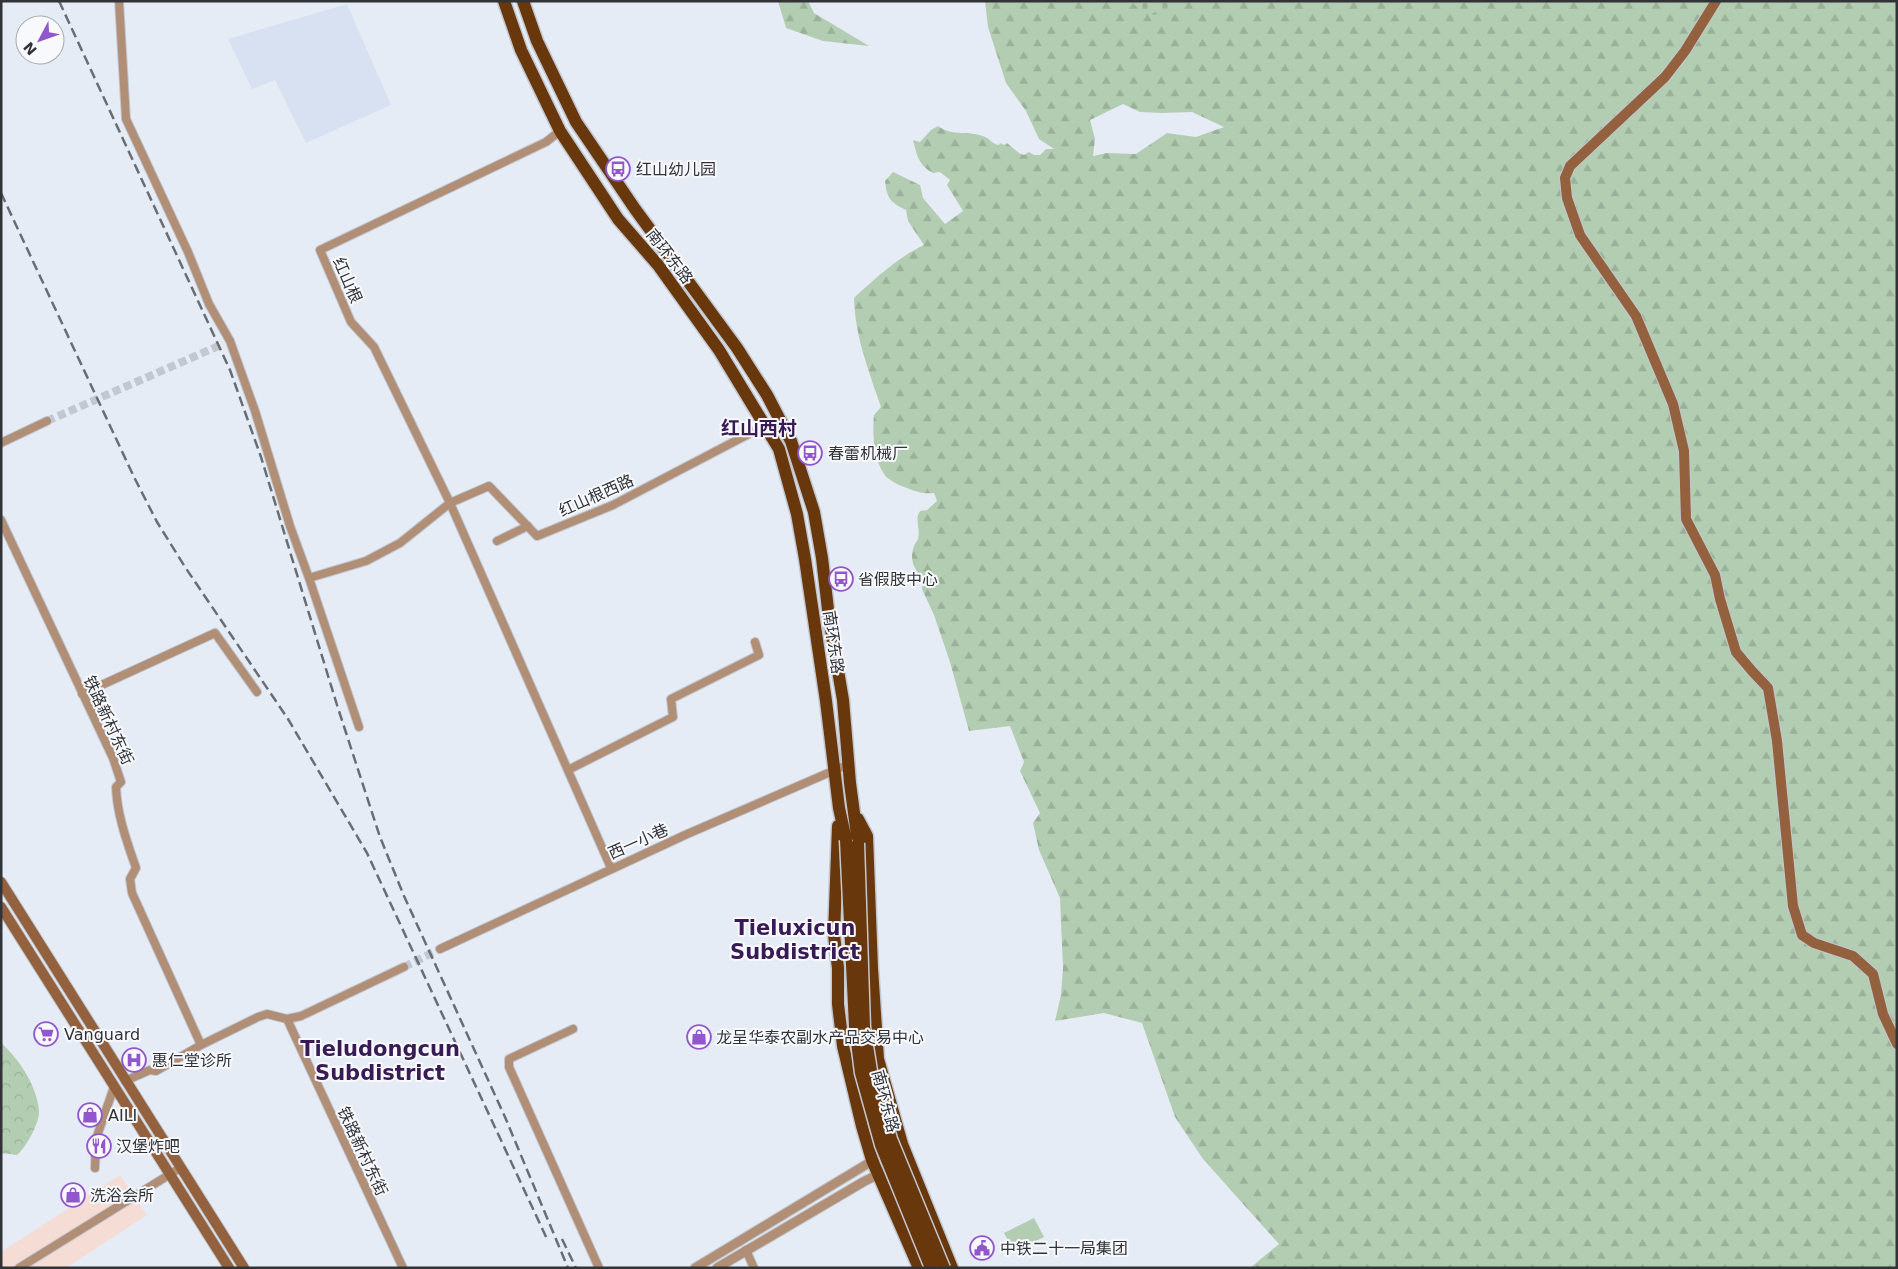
<svg xmlns="http://www.w3.org/2000/svg" width="1898" height="1269" font-family="'DejaVu Sans','Noto Sans SC',sans-serif">
	<style>
		.commercial { fill: #f5dcd4 }
		.built { fill: #d8e1f2 }
		.forest { fill: url(#forest-firs); fill-rule: evenodd }
		.cemetery { fill: url(#cemetery-stones) }
		.park { fill: url(#park-crowns) }
		.pitch { fill: #b3cdb2 }
		.lines { fill: none; stroke-linecap: round; stroke-linejoin: round }
		.minor-tunnel { stroke: #c2c7d0; stroke-width: 8; stroke-dasharray: 8 4; stroke-linecap: butt }
		.minor-casing { stroke: #c2c7d0; stroke-width: 10 }
		.tertiary-casing { stroke: #c2c7d0; stroke-width: 11 }
		.secondary-casing { stroke: #c2c7d0; stroke-width: 12 }
		.trunk-casing { stroke: #c2c7d0; stroke-width: 15 }
		.minor { stroke: #b18f77; stroke-width: 8 }
		.tertiary { stroke: #b18f77; stroke-width: 9 }
		.secondary { stroke: #93613d; stroke-width: 10 }
		.trunk { stroke: #68380c; stroke-width: 12 }
		.rail { stroke: #6a6d73; stroke-width: 2.5; stroke-dasharray: 10 5; stroke-linecap: butt }
		.trunk-bridge-casing { stroke: #c2c7d0; stroke-width: 15; stroke-linecap: butt }
		.trunk-bridge { stroke: #68380c; stroke-width: 12 }
		.labels { text-anchor: middle; stroke-width: 4; stroke-linejoin: round; paint-order: stroke }
		.poi-label { font-size: 16px; fill: #313337; stroke: #f7f9fd; text-anchor: start }
		.street-label { font-size: 16px; fill: #313337; stroke: #f7f9fd }
		.quarter-label { font-size: 19px; font-weight: bold; fill: #381b54; stroke: #f7f9fd }
		.district-label { font-size: 21px; font-weight: bold; fill: #381b54; stroke: #f7f9fd }
	</style>
	<defs>
		<pattern id="forest-firs" width="22" height="20" patternUnits="userSpaceOnUse" patternTransform="scale(1.25)"><rect width="22" height="20" fill="#b3cdb2"/><path d="M5 1l3.5 6h-7zM16 11l3.5 6h-7z" fill="#9ab09a"/></pattern>
		<pattern id="cemetery-stones" width="16" height="16" patternUnits="userSpaceOnUse" patternTransform="scale(1.25)"><rect width="16" height="16" fill="#b3cdb2"/><path d="M2 7V4a2 2 0 0 1 4 0v3zM10 15v-3a2 2 0 0 1 4 0v3z" fill="#9ab09a"/></pattern>
		<pattern id="park-crowns" width="20" height="18" patternUnits="userSpaceOnUse" patternTransform="scale(1.25)"><rect width="20" height="18" fill="#b3cdb2"/><path d="M2 6a3 3 0 1 1 6 0M12 15a3 3 0 1 1 6 0" fill="none" stroke="#9ab09a"/></pattern>
	</defs>
	<rect width="100%" height="100%" fill="#e6ecf6"/>
	<path class="commercial" d="M120,1175L147,1215L66,1268H1V1252Z"/>
	<path class="built" d="M347,4L391,105L306,143L275,80L252,89L228,39Z"/>
	<path class="forest" d="M778,1H808L814,13L869,46L823,41L786,28Z
		M985,1H1897V1268H1250L1279,1244L1203,1159L1175,1117L1142,1023L1104,1013L1055,1021L1061,995L1063,968L1060,898L1039,850L1033,823L1040,813L1020,771L1024,762L1010,726L969,731L950,662L934,615L922,589L923,579C914,569 909,560 914,546C915,543 917,541 918,539C921,529 914,520 920,511L927,510L937,501L934,493C923,494 917,492 907,488C901,486 894,483 889,479C874,467 872,433 874,415L881,407C869,371 855,337 854,298C873,280 900,256 924,245L908,221L906,210C890,202 887,199 885,181L893,172L920,185L923,198L945,224L963,211L947,185L950,180L940,172L933,173C918,165 917,155 913,140L920,142L931,130L938,126C952,137 970,130 985,137C991,139 991,144 999,145L1000,143L1004,145L1007,143L1019,153L1024,155L1029,152L1034,155H1040L1046,149H1054L1039,139L1026,111L1006,83L988,27ZM1123,104L1140,112L1162,113L1192,112L1224,127L1196,137L1167,133L1136,154L1107,153L1093,156L1095,139L1090,120Z"/>
	<path class="cemetery" d="M1131,1H1175L1166,11L1153,15L1139,9Z"/>
	<path class="park" d="M1,1043C20,1060 36,1085 39,1110C40,1123 26,1147 17,1155L1,1153Z"/>
	<path class="pitch" d="M1034,1218L1044,1237L1014,1252L1004,1233Z"/>
	<g class="lines">
		<path class="minor-tunnel" d="M47,421L223,344
			M404,967L440,949"/>
		<g class="minor-casing">
			<path id="minor" d="M119,1L126,119L188,252L209,304L230,341L255,411L290,526L309,578L359,727
				M560,131L546,142L320,250L351,322L374,347L450,503L611,868
				M1,443L47,421
				M1,520L113,758L121,782L116,787C117,815 127,842 136,868L130,879L132,893L201,1045
				M497,541L528,526
				M309,578L366,561L400,543L450,503L489,486L537,536L613,505L766,425
				M82,694L215,633L257,692
				M568,770L673,717L671,699L759,655L755,642
				M440,949L685,835L849,764
				M287,1019L403,1268
				M573,1029L509,1059V1067L599,1268
				M125,1081L150,1070L156,1071L201,1045L258,1017L267,1014L287,1019L301,1016L404,967
				M95,1168L96,1139L114,1087
				M746,1250L754,1268
				M19,1268L180,1168"/>
		</g>
		<g class="tertiary-casing">
			<path id="tertiary" d="M695,1268L877,1158
				M717,1268L863,1182L883,1172"/>
		</g>
		<g class="secondary-casing">
			<path id="secondary" d="M1716,1L1685,51L1665,77L1570,166L1565,178L1567,198L1580,235L1636,316L1673,404L1684,451L1686,519L1715,575L1720,599L1736,652L1752,671L1768,688L1777,741L1793,906L1802,935L1814,943L1853,956L1873,974L1883,1014L1897,1044
				M1,882L244,1268
				M1,907L229,1268"/>
		</g>
		<g class="trunk-casing">
			<path id="trunk" d="M504,1L521,50L560,131L618,219L658,265L719,350L779,449L797,514L805,559L826,701L839,808L846,840
				M523,1L537,41L576,122L635,209L737,348L767,395L791,441L814,512L822,558L829,618L843,700L850,783L858,843
				M858,819L867,836L872,968L878,1059L902,1144L952,1268
				M838,826L834,935L838,968V1004L843,1046L862,1126L872,1160L919,1268"/>
		</g>
		<use href="#minor" class="minor"/>
		<use href="#tertiary" class="tertiary"/>
		<use href="#secondary" class="secondary"/>
		<use href="#trunk" class="trunk"/>
		<path class="rail" d="M59,1L230,370L261,457L337,705L380,837L404,896L505,1117L568,1268
			M1,193L134,477L157,522L185,567L288,719L367,853L548,1241
			M562,1239L576,1268"/>
		<g class="trunk-bridge-casing">
			<path id="trunk-bridge" d="M846,840L855,1026L861,1073L881,1145L931,1268
				M858,843L864,1027L871,1071L891,1139L944,1268"/>
		</g>
		<use href="#trunk-bridge" class="trunk-bridge"/>
	</g>
	<defs>
		<g id="bus-ring" transform="scale(1.25)"><circle r="9.5" fill="#f7f9fd" stroke="#9256cd" stroke-width="1.5"/><path d="M-5-6H5V4H4V6H2V4H-2V6H-4V4H-5ZM-3.5-4V0h7V-4ZM-3.5 1.2v1.5H-2V1.2ZM2 1.2v1.5H3.5V1.2Z" fill="#9256cd"/></g>
		<g id="supermarket-ring" transform="scale(1.25)"><circle r="9.5" fill="#f7f9fd" stroke="#9256cd" stroke-width="1.5"/><path d="M-6-5.5h2.5l.6 2H6L4.5 2H-2.5L-4.4-4H-6ZM-1.5 3.2a1.3 1.3 0 1 0 .1 0ZM3 3.2a1.3 1.3 0 1 0 .1 0Z" fill="#9256cd"/></g>
		<g id="shop-ring" transform="scale(1.25)"><circle r="9.5" fill="#f7f9fd" stroke="#9256cd" stroke-width="1.5"/><path d="M-5-2.5h2.3a2.7 3.5 0 0 1 5.4 0H5L5.5 6h-11ZM-1.5-2.5h3a1.5 2.3 0 0 0-3 0Z" fill="#9256cd"/></g>
		<g id="hospital-ring" transform="scale(1.25)"><circle r="9.5" fill="#f7f9fd" stroke="#9256cd" stroke-width="1.5"/><path d="M-5-5h3v3.5h4V-5h3V5h-3V1.5h-4V5h-3Z" fill="#9256cd"/></g>
		<g id="restaurant-ring" transform="scale(1.25)"><circle r="9.5" fill="#f7f9fd" stroke="#9256cd" stroke-width="1.5"/><path d="M-5-6h1v4h1v-4h1v4h1v-4h1v5L-1.5 .5V6h-2V.5L-5-1ZM5-6V6H3V1.5H1.5Q1.5-4 5-6Z" fill="#9256cd"/></g>
		<g id="civic-ring" transform="scale(1.25)"><circle r="9.5" fill="#f7f9fd" stroke="#9256cd" stroke-width="1.5"/><path d="M-.6-6.5H3V-4.5H.6V-3L4-1V1h2V6H-6V1h2V-1L-.6-3ZM-1.2 2.5V6h2.4V2.5Z" fill="#9256cd"/></g>
	</defs>
	<g fill-rule="evenodd">
		<use href="#bus-ring" x="618" y="169"/>
		<use href="#bus-ring" x="810" y="453"/>
		<use href="#bus-ring" x="841" y="579"/>
		<use href="#supermarket-ring" x="46" y="1034"/>
		<use href="#shop-ring" x="699" y="1037"/>
		<use href="#hospital-ring" x="134" y="1060"/>
		<use href="#shop-ring" x="90" y="1115"/>
		<use href="#restaurant-ring" x="99" y="1146"/>
		<use href="#shop-ring" x="73" y="1195"/>
		<use href="#civic-ring" x="982" y="1248"/>
	</g>
	<g class="labels">
		<g class="poi-label">
			<text x="636" y="175">红山幼儿园</text>
			<text x="828" y="459">春蕾机械厂</text>
			<text x="858" y="585">省假肢中心</text>
			<text x="64" y="1040">Vanguard</text>
			<text x="716" y="1043">龙呈华泰农副水产品交易中心</text>
			<text x="152" y="1066">惠仁堂诊所</text>
			<text x="108" y="1121">AILI</text>
			<text x="116" y="1152">汉堡炸吧</text>
			<text x="90" y="1201">洗浴会所</text>
			<text x="1000" y="1254">中铁二十一局集团</text>
		</g>
		<g class="street-label">
			<text transform="translate(670 256) rotate(52)" y="6">南环东路</text>
			<text transform="translate(348 280) rotate(66)" y="6">红山根</text>
			<text transform="translate(596 495) rotate(-24)" y="6">红山根西路</text>
			<text transform="translate(834 642) rotate(82)" y="6">南环东路</text>
			<text transform="translate(109 720) rotate(65)" y="6">铁路新村东街</text>
			<text transform="translate(638 841) rotate(-24)" y="6">西一小巷</text>
			<text transform="translate(886 1101) rotate(75)" y="6">南环东路</text>
			<text transform="translate(363 1151) rotate(65)" y="6">铁路新村东街</text>
		</g>
		<g class="quarter-label">
			<text x="759" y="435">红山西村</text>
		</g>
		<g class="district-label">
			<text x="795" y="935">Tieluxicun<tspan x="795" dy="24">Subdistrict</tspan></text>
			<text x="380" y="1056">Tieludongcun<tspan x="380" dy="24">Subdistrict</tspan></text>
		</g>
	</g>
	<rect width="1898" height="1269" fill="none" stroke="#313337" stroke-width="5"/>
	<g transform="translate(40 40) rotate(229)"><circle r="24" fill="#f7f9fd" stroke="#a8aaae"/>
	<path d="M0-4L9 19L0 12L-9 19Z" fill="#9256cd"/>
	<text y="-8" font-size="14" font-weight="bold" text-anchor="middle" fill="#313337">N</text>
	</g>
</svg>
